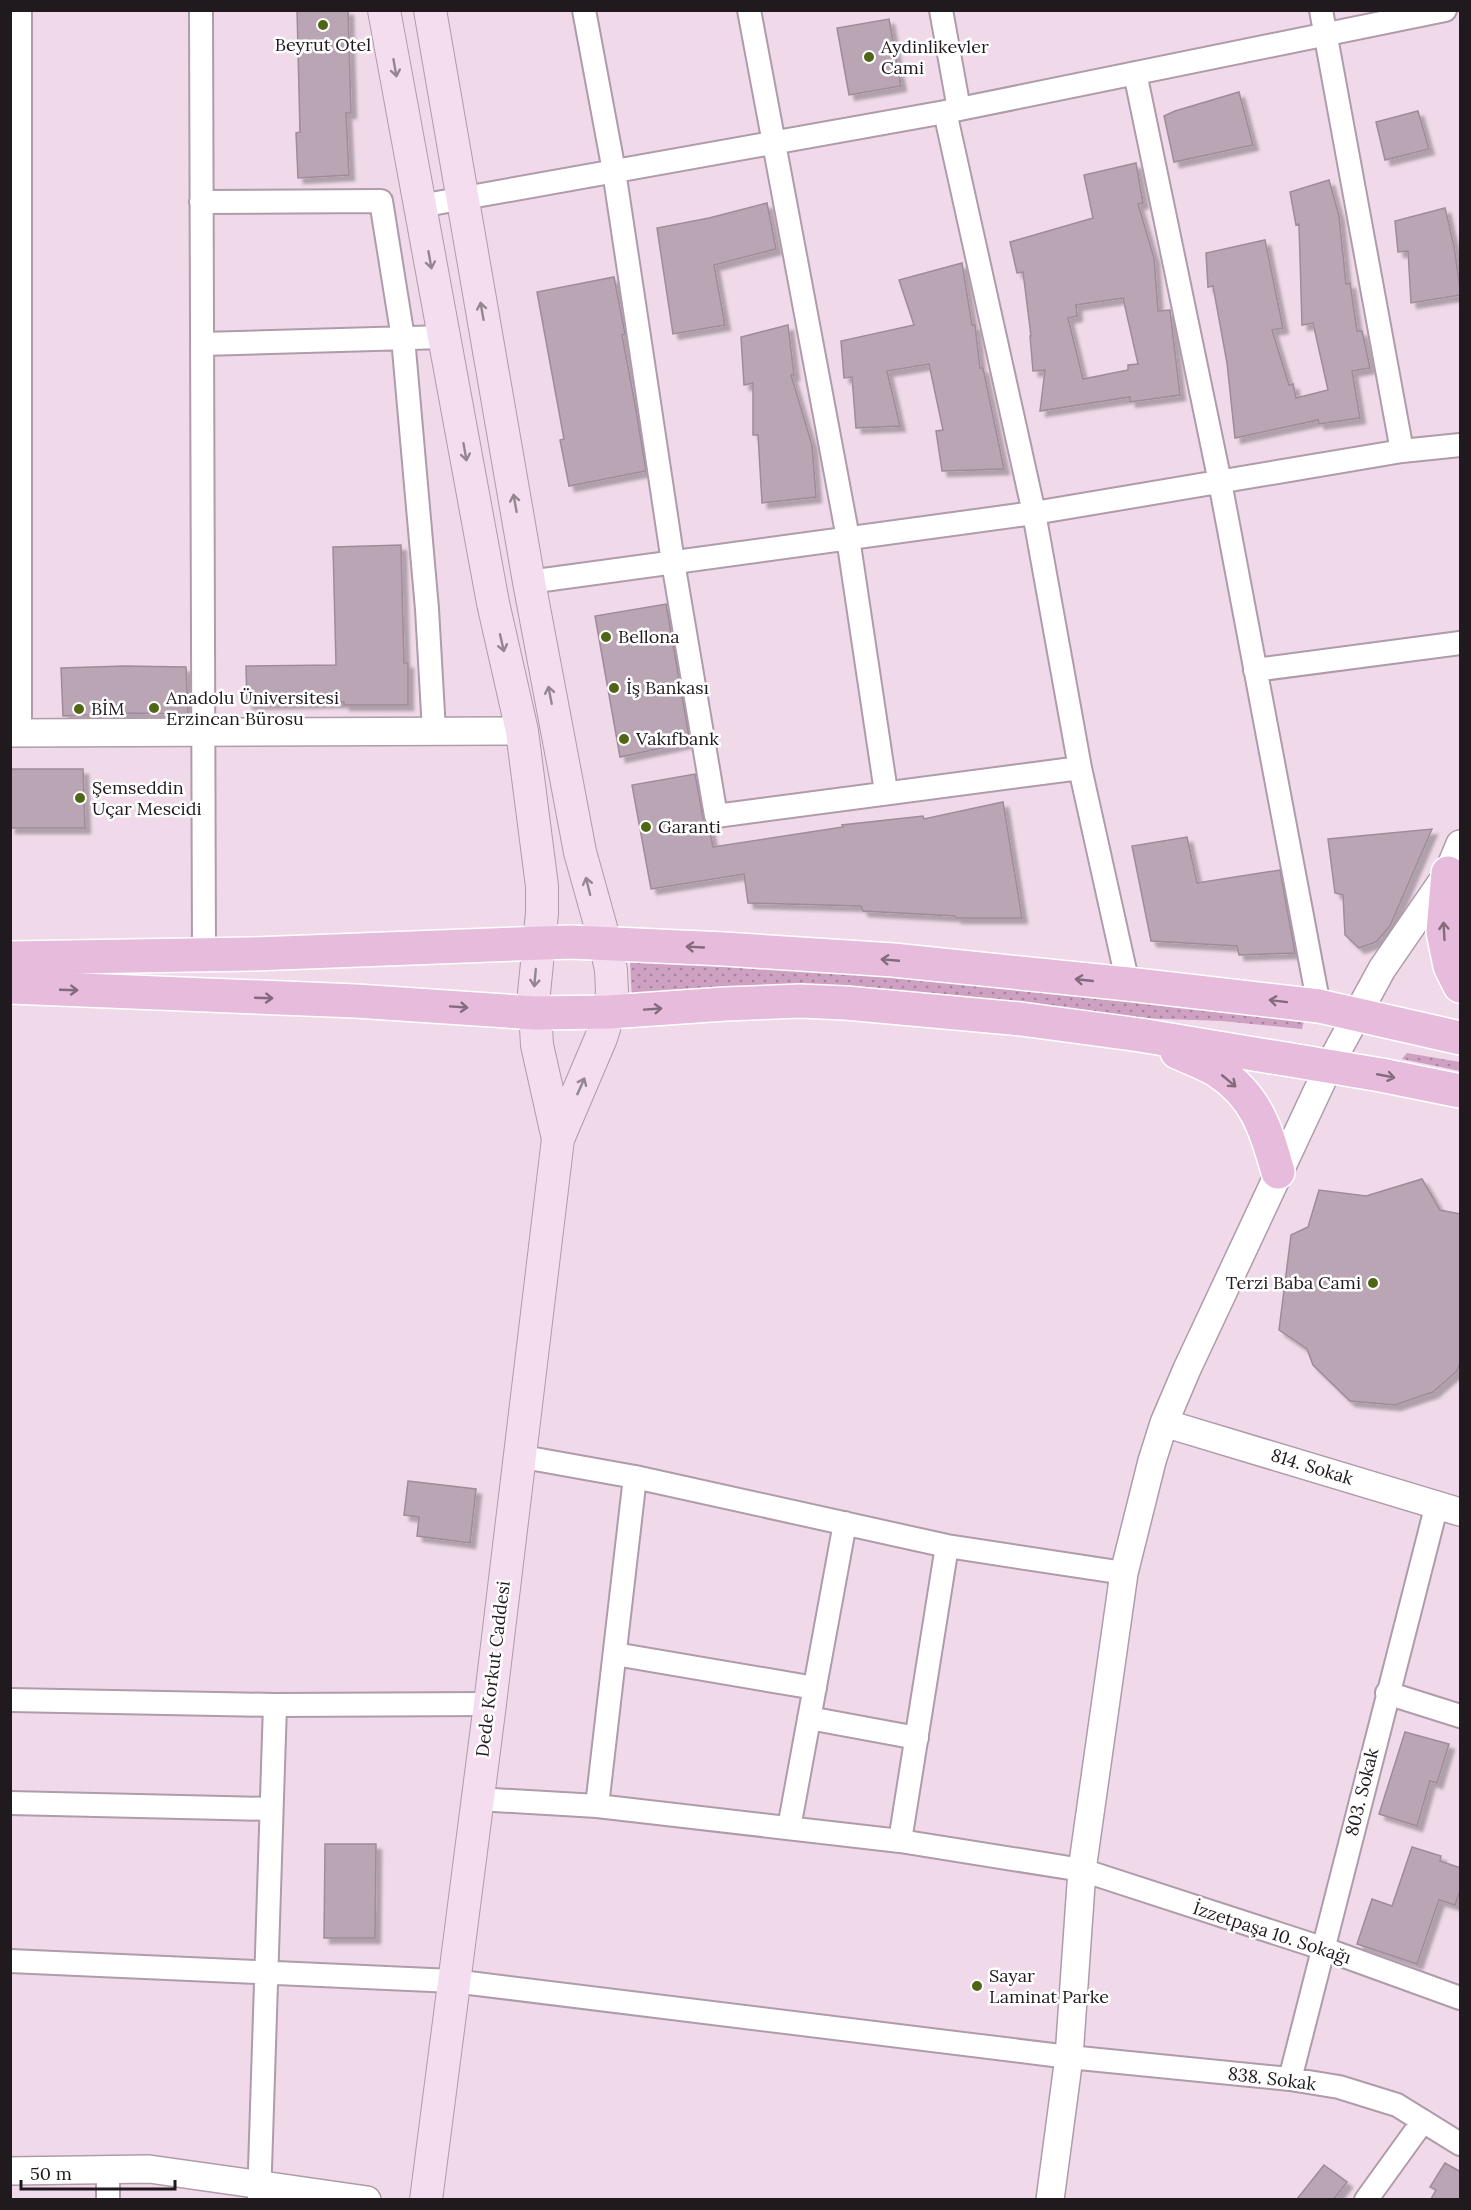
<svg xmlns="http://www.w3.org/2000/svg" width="1471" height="2210" font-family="Lora,serif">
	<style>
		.grass { fill: url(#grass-dots) }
		.building { fill: #b9a5b3; stroke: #9f8b99; stroke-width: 1.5; fill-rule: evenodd; filter: url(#shadow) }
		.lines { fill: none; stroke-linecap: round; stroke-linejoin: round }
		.minor-casing { stroke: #af9baa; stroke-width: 26 }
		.tertiary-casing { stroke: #af9baa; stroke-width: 30 }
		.secondary-casing { stroke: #af9baa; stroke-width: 34 }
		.primary-casing { stroke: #fff; stroke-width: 36 }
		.minor { stroke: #fff; stroke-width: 22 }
		.tertiary { stroke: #fff; stroke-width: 27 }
		.secondary { stroke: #f3ddee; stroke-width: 32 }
		.primary { stroke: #e6bbdc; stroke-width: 33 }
		.oneway { stroke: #948590 }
		.oneway2 { stroke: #836a7d }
		.poi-dot { fill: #4e6616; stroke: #fff; stroke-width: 2 }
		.labels { text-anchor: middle; stroke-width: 5; stroke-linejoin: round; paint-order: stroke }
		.poi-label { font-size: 18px; fill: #20191e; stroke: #fff; text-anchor: start }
		.street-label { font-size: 18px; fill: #20191e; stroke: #fff }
	</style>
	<defs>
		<pattern id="grass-dots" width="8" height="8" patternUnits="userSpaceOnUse" patternTransform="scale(1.5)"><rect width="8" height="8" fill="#cea0c2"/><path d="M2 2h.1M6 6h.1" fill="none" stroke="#a7829d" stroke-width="1.8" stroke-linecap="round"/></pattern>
		<filter id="shadow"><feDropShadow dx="5.5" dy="5.5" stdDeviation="1.5" flood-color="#0004"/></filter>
	</defs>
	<rect width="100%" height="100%" fill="#f0daea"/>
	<path class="grass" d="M630,962C856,970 1080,993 1304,1021L1302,1029L1222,1021L632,1000Z
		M1407,1053L1460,1062V1071L1402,1059Z"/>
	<path class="building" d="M297,10H348L351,113H346L349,175L298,178L296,133L300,132Z
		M889,19L901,86L849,95L837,28Z
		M1239,92L1253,145L1174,162L1164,116L1175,111Z
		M1418,111L1429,149L1385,160L1376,122Z
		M1136,163L1143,203L1138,204L1154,258L1158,311L1170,310L1180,395L1130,402V397L1040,411L1045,370L1033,371L1030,336H1031L1023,272L1017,273L1010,242L1093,218L1084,175ZM1123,298L1138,364L1128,365V370L1083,379L1068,318L1077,316L1076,305Z
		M1329,180L1339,216L1346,284L1350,283L1357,331H1362L1370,368L1352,371L1360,418L1319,424L1318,420L1235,438L1227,363L1213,286L1208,287L1206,253L1265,240L1283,328L1272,330L1289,385L1293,384L1296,398L1328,390L1313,323L1302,325L1299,224L1296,225L1290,192Z
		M767,203L776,249L714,265L725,325L673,334L657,228L709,218Z
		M1445,208L1454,246L1461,295L1411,303L1408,251L1398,252L1395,221Z
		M962,263L972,325H975L980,368H983L1004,469L942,471L936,431L943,430L929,364L887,371L900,426L856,428L852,377L844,378L841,341L914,325L899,280Z
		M614,277L625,334L622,335L636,410L646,471L569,486L560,440L564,439L537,292Z
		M788,325L794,375H791L812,445L816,497L762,503L758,435H753V383L744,385L741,337Z
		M401,545L404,663H408V705H344V702L247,704L246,666L336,665L333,547Z
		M666,604L690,742L620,757L595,616Z
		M124,666L186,667L188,714L127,713L63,716L61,668Z
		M10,769H83L85,828H10Z
		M695,774L703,818L709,827L713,847L843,827L842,825L923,816L924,819L1003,802L1022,918H956L955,916L863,911L861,906L748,903L744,874L651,889L632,785Z
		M1432,829L1390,926L1376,942L1359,948L1345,935L1343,895L1335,893L1328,839Z
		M1187,837L1197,883L1280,870L1295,953L1239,955L1237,946L1151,941L1132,846Z
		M1422,1179L1440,1210L1461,1214V1360L1457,1371L1433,1392L1395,1405L1350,1401L1313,1365L1307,1349L1279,1330L1291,1235L1308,1227L1319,1190L1366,1196Z
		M408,1481L476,1489L470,1543L417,1536L419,1517L404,1515Z
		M1405,1732L1449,1744L1437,1783L1430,1781L1417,1826L1379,1814Z
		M325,1844H376L375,1938H324Z
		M1412,1847L1441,1856L1440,1861L1461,1868V1888L1455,1905L1439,1900L1417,1964L1357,1944L1372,1899L1392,1906Z
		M1445,2163L1461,2172V2199H1431L1436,2190L1430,2187Z
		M1324,2165L1347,2182L1334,2199H1297Z"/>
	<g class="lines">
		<g class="minor-casing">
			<path id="minor" d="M20,10V733
				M201,10L204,955
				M584,10L614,171L673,562L716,816L1080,768
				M749,10L848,538L886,792
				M941,10L959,109
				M1321,10L1402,451
				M1135,73L1220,482L1319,1006
				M945,112L1034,513L1080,768L1128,984
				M201,202L381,201L403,338L427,609L434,731
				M420,206L945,112L1445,10
				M202,344L444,337
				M529,582L1034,513L1402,451L1460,445
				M1255,670L1460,643
				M518,1456L635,1477L947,1546L1124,1573
				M615,1654L815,1688
				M1387,1693L1460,1716
				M10,1700L275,1705L490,1704
				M809,1718L917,1738
				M477,1799L597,1806L900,1841L1082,1870L1322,1948L1460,1998
				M10,1803L271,1809
				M597,1806L635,1477
				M789,1828L845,1523
				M900,1841L947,1546
				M10,1961L453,1981L1069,2057L1290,2079L1339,2087L1397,2105L1460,2144
				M1290,2079L1437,1504
				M108,2200V2170
				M259,2200L275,1705
				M1366,2200L1423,2121"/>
		</g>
		<g class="tertiary-casing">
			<path id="tertiary" d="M10,733L522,731
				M1164,1423L1460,1512
				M10,2171L149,2169L367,2200
				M1050,2200L1069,2057L1082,1870L1124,1573L1152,1461L1164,1423L1187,1369L1329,1066L1382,969L1448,873L1460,844"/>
		</g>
		<g class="secondary-casing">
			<path id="secondary" d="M384,10L493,603L522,731L542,886V913L534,993L537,1045L558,1139
				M426,2200L490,1704L558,1139L601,1038L609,1012L612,992L611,970L605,942L580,852L529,582L430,10"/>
		</g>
		<g class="primary-casing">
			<path id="primary" d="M1448,873L1443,932L1450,966L1460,986
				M10,958L251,954L571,942L724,949L893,960L1128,984L1319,1006L1460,1038
				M10,987L356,1001L535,1013L609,1012L725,1004L800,1001L846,1003L1021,1019L1140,1035L1381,1075L1460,1091
				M1177,1052C1190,1058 1204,1063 1216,1070C1256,1095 1266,1129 1278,1172"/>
		</g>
		<use href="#minor" class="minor"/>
		<use href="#tertiary" class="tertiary"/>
		<use href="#secondary" class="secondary"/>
		<use href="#primary" class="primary"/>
	</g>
	<defs><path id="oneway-shaft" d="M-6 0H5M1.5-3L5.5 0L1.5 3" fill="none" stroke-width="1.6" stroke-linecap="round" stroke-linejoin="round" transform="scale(1.5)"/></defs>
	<g class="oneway">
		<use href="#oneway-shaft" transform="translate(395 68) rotate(80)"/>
		<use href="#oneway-shaft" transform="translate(430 260) rotate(80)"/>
		<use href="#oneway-shaft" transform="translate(482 311) rotate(-100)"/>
		<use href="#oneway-shaft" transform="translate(465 452) rotate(80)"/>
		<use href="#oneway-shaft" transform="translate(515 503) rotate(-100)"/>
		<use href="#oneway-shaft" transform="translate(502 643) rotate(77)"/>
		<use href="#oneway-shaft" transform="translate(550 695) rotate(-101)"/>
		<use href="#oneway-shaft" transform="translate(588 886) rotate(-104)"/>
		<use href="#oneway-shaft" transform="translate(535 978) rotate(95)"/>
		<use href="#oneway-shaft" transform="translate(581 1086) rotate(-66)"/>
	</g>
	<g class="oneway2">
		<use href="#oneway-shaft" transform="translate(1444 931) rotate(-93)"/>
		<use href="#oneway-shaft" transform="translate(695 947) rotate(-177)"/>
		<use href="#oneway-shaft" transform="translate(890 960) rotate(-175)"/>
		<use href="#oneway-shaft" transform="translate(1084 980) rotate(-174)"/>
		<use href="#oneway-shaft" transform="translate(69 990) rotate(2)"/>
		<use href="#oneway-shaft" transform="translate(264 998) rotate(2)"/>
		<use href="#oneway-shaft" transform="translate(1278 1001) rotate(-173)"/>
		<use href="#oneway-shaft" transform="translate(459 1007) rotate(4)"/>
		<use href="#oneway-shaft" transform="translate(653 1009) rotate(-4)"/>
		<use href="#oneway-shaft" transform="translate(1386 1076) rotate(11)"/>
		<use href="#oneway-shaft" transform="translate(1229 1081) rotate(40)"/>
	</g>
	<g class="poi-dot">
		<circle cx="323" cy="25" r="6"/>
		<circle cx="869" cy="57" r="6"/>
		<circle cx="606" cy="637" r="6"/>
		<circle cx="614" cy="688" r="6"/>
		<circle cx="154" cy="708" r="6"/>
		<circle cx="79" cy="709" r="6"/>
		<circle cx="624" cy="739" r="6"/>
		<circle cx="80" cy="798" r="6"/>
		<circle cx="646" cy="827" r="6"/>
		<circle cx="1373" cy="1283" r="6"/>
		<circle cx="977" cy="1986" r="6"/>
	</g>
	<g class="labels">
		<g class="poi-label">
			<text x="323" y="51" text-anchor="middle">Beyrut Otel</text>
			<text x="881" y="53">Aydinlikevler<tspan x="881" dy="21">Cami</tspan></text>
			<text x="618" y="643">Bellona</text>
			<text x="626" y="694">İş Bankası</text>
			<text x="166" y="704">Anadolu Üniversitesi<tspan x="166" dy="21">Erzincan Bürosu</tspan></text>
			<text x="91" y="715">BİM</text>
			<text x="636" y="745">Vakıfbank</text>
			<text x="92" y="794">Şemseddin<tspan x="92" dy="21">Uçar Mescidi</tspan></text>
			<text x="658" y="833">Garanti</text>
			<text x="1361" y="1289" text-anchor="end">Terzi Baba Cami</text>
			<text x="989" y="1982">Sayar<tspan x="989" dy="21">Laminat Parke</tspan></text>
		</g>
		<g class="street-label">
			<text transform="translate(1312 1467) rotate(17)" y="6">814. Sokak</text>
			<text transform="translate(493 1669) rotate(-83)" y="6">Dede Korkut Caddesi</text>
			<text transform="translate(1362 1792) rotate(-76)" y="6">803. Sokak</text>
			<text transform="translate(1272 1933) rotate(18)" y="6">İzzetpaşa 10. Sokağı</text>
			<text transform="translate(1272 2079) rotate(7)" y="6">838. Sokak</text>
		</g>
	</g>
	<rect width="1471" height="2210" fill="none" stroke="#20191e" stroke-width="24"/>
	<path d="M21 2180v9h154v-9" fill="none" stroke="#20191e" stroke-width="3"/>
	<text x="30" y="2180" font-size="18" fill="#20191e" stroke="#ffffff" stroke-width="4.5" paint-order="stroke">50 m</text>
</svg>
